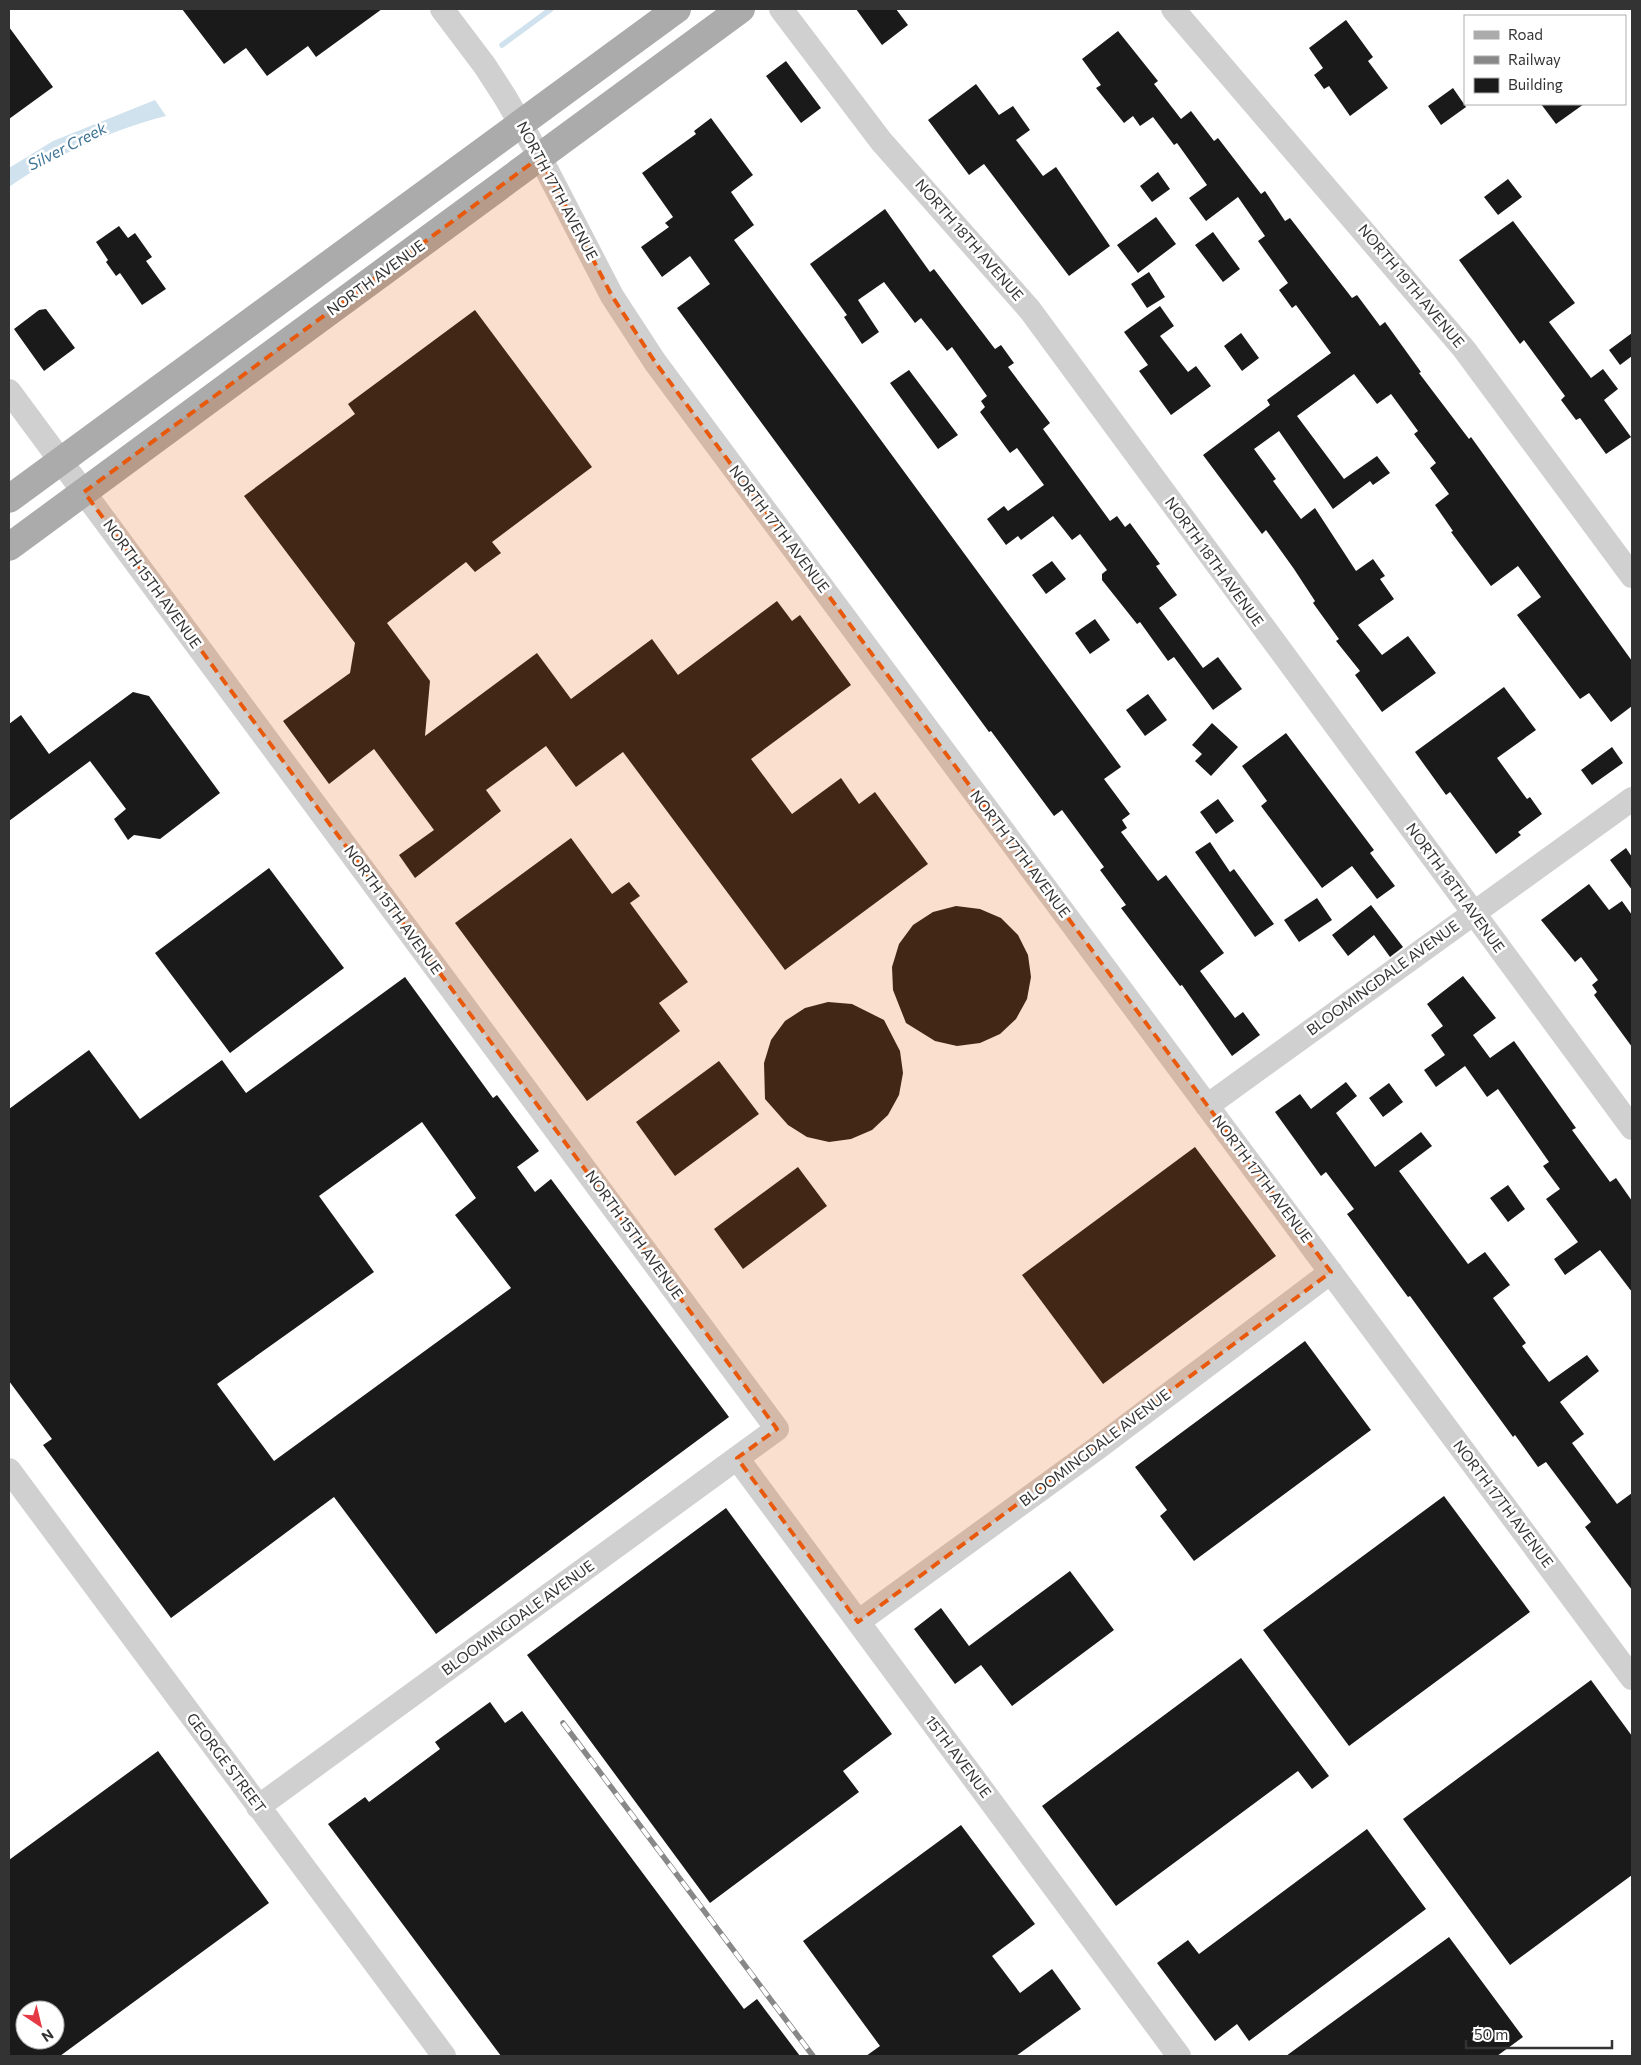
<svg xmlns="http://www.w3.org/2000/svg" width="1641" height="2065" font-family="Commissioner,sans-serif">
	<style>
		.water { fill: #cfe2ee }
		.lines { fill: none; stroke-linecap: round; stroke-linejoin: round }
		.stream { stroke: #cfe2ee; stroke-width: 5.5 }
		.building { fill: #1a1a1a; fill-rule: evenodd }
		.minor { stroke: #d0d0d0; stroke-width: 24 }
		.major { stroke: #ababab; stroke-width: 28 }
		.rail-casing { stroke: #888; stroke-width: 5.5 }
		.rail { stroke: #fff; stroke-width: 4; stroke-dasharray: 11; stroke-linecap: butt }
		.marked { fill: #e8590c; fill-opacity: 0.2; stroke: #e8590c; stroke-width: 4; stroke-dasharray: 10 6; stroke-linejoin: round }
		.labels { text-anchor: middle; stroke-width: 5; stroke-linejoin: round; paint-order: stroke }
		.street-label { font-size: 15px; fill: #333; stroke: #fff }
		.water-label { font-size: 16px; font-style: italic; fill: #3f7597; stroke: #fff }
	</style>
	<rect width="100%" height="100%" fill="#fff"/>
	<path class="water" d="M155,100L166,116C114,129 53,156 9,187V168L53,141Z"/>
	<g class="lines">
		<path class="stream" d="M502,45L551,9"/>
	</g>
	<path class="building" d="M182,9H382L316,57L308,46L267,76L246,48L224,64Z
		M856,9H896L908,25L882,45Z
		M1346,20L1373,57L1368,61L1388,88L1350,116L1329,86L1324,89L1314,75L1323,68L1309,48Z
		M9,27L53,87L9,119Z
		M1118,31L1158,81L1154,84L1181,119L1191,111L1214,141L1218,138L1261,194L1265,191L1285,221L1290,218L1352,298L1357,295L1380,326L1385,322L1421,372L1419,373L1469,439L1471,437L1632,661V706L1611,722L1589,693L1580,699L1517,615L1541,597L1518,566L1491,586L1451,532L1453,531L1435,505L1449,494L1430,468L1436,463L1414,434L1418,431L1391,394L1377,404L1354,374L1297,416L1344,479L1377,456L1390,473L1373,485L1370,481L1333,509L1279,431L1254,449L1276,479L1273,481L1301,519L1315,508L1356,571L1373,559L1385,576L1380,579L1394,599L1358,625L1382,655L1408,636L1436,673L1382,712L1355,675L1360,671L1336,641L1339,639L1313,603L1315,601L1294,569L1266,530L1262,534L1203,455L1270,405L1267,400L1331,353L1296,305L1292,308L1279,290L1288,283L1258,241L1265,236L1238,197L1206,221L1189,198L1207,185L1177,143L1174,145L1153,117L1140,126L1133,116L1124,123L1096,88L1101,85L1082,59Z
		M786,61L821,108L801,123L766,76Z
		M976,84L999,115L1013,106L1030,130L1016,140L1043,176L1056,167L1110,246L1069,276L984,164L969,175L928,120Z
		M1453,88L1466,107L1441,125L1428,106Z
		M1541,104H1584L1556,124Z
		M711,118L753,175L731,192L754,225L734,240L1121,767L1104,779L1130,814L1122,820L1127,828L1121,832L1158,881L1166,875L1224,953L1200,971L1235,1018L1243,1012L1260,1035L1232,1056L1182,985L1180,986L1121,908L1126,905L1100,870L1104,867L1062,810L1054,816L991,731L989,732L677,308L710,284L690,256L662,277L641,247L669,227L665,223L673,217L642,173L696,134L694,131Z
		M1158,172L1170,189L1152,202L1140,186Z
		M1508,179L1522,197L1498,215L1484,197Z
		M885,209L930,272L934,269L995,349L1001,345L1014,363L1008,367L1050,423L1043,429L1110,521L1117,516L1125,527L1130,523L1160,564L1156,566L1177,595L1159,608L1203,668L1218,657L1242,689L1213,710L1174,657L1168,661L1140,622L1137,624L1102,580V574L1107,570L1080,534L1072,540L1053,516L1021,540L1018,536L1006,545L987,519L1004,506L1008,511L1044,485L1017,448L1010,453L980,412L985,407L981,401L987,396L952,347L947,351L921,318L915,323L884,282L858,300L879,332L862,344L844,317L847,315L810,264Z
		M1156,217L1176,244L1138,273L1117,245Z
		M1513,221L1575,303L1549,322L1591,378L1603,369L1618,389L1604,400L1631,437L1606,454L1580,418L1576,420L1561,400L1565,396L1524,340L1520,344L1459,260Z
		M119,226L128,238L135,233L152,257L146,261L166,289L142,305L120,273L116,276L106,262L108,260L96,242Z
		M1213,232L1240,269L1223,282L1195,245Z
		M1149,272L1165,297L1147,308L1131,284Z
		M1160,306L1174,326L1160,336L1188,372L1196,366L1211,386L1171,415L1139,371L1148,365L1124,332Z
		M46,309L75,348L44,371L14,329L39,310Z
		M475,310L592,467L492,542L501,553L475,572L466,562L387,623L430,681L425,736L537,653L571,699L652,639L678,675L777,601L792,621L800,615L851,685L751,759L792,814L841,778L859,804L875,792L928,864L785,970L623,752L576,787L546,746L486,790L501,811L415,878L399,855L434,830L374,749L329,784L283,721L350,673L355,643L244,496L355,414L348,404Z
		M1241,333L1259,358L1242,371L1224,346Z
		M1632,333V356L1620,365L1609,350Z
		M909,370L958,435L938,449L890,383Z
		M1052,561L1066,579L1046,594L1032,575Z
		M1095,619L1110,640L1090,654L1075,633Z
		M1504,687L1536,730L1497,758L1527,799L1530,797L1542,814L1518,832L1521,835L1496,854L1450,792L1446,795L1415,752Z
		M133,692L149,696L220,793L160,839L134,835L128,840L114,819L126,809L90,761L9,821V724L21,715L49,754Z
		M1148,694L1167,720L1145,736L1126,710Z
		M1212,723L1238,747L1211,776L1195,761L1202,754L1192,745Z
		M1286,733L1374,850L1370,853L1395,886L1377,899L1352,866L1322,888L1261,806L1267,801L1242,766Z
		M1612,747L1623,763L1592,785L1581,770Z
		M1218,799L1234,821L1216,834L1200,812Z
		M571,838L612,894L629,882L640,896L630,903L688,982L659,1003L680,1031L587,1101L455,923Z
		M1210,842L1230,872L1234,869L1274,924L1255,937L1195,852Z
		M1626,848L1632,857V890L1610,860Z
		M269,868L344,968L230,1053L155,953Z
		M1589,884L1609,910L1622,901L1632,915V1047L1594,995L1597,992L1592,985L1598,980L1581,957L1575,962L1541,920Z
		M1317,898L1332,920L1299,942L1284,920Z
		M1371,905L1403,947L1390,957L1374,935L1348,956L1332,935Z
		M956,906L980,909L1001,918L1018,935L1028,955L1031,977L1027,999L1016,1019L1000,1034L980,1043L957,1046L935,1041L906,1023L893,990L892,967L899,944L913,925L933,912Z
		M1463,976L1496,1018L1473,1035L1490,1058L1514,1041L1576,1128L1572,1130L1610,1182L1616,1178L1632,1201V1292L1600,1250L1565,1275L1554,1259L1578,1242L1546,1199L1560,1189L1543,1166L1549,1162L1498,1089L1487,1097L1465,1066L1436,1087L1424,1070L1445,1055L1431,1035L1443,1026L1427,1004Z
		M405,977L493,1098L497,1095L539,1151L517,1167L535,1192L551,1179L729,1417L436,1634L334,1497L171,1618L43,1445L52,1439L9,1381V1109L89,1050L140,1119L222,1060L246,1093ZM422,1122L476,1198L455,1215L511,1288L274,1461L217,1384L374,1272L319,1196Z
		M828,1002L852,1004L884,1020L900,1051L903,1073L899,1095L888,1115L872,1130L851,1139L829,1142L807,1137L788,1125L765,1099L764,1063L771,1040L785,1021L805,1008Z
		M719,1061L759,1114L675,1176L636,1122Z
		M1346,1082L1357,1096L1336,1113L1375,1167L1421,1132L1432,1146L1399,1171L1468,1264L1485,1252L1510,1285L1493,1298L1526,1343L1522,1346L1549,1382L1587,1355L1599,1371L1560,1402L1584,1434L1572,1443L1617,1504L1632,1493V1590L1585,1527L1591,1522L1546,1462L1538,1467L1515,1435L1513,1437L1410,1296L1408,1297L1347,1214L1354,1209L1326,1172L1321,1176L1275,1112L1300,1094L1311,1109Z
		M1389,1083L1403,1102L1383,1117L1369,1098Z
		M1195,1147L1276,1256L1103,1384L1022,1275Z
		M798,1167L827,1206L743,1269L714,1229Z
		M1508,1185L1525,1209L1508,1222L1490,1198Z
		M1305,1341L1371,1430L1194,1561L1160,1516L1167,1510L1135,1467Z
		M1444,1496L1530,1612L1349,1746L1263,1630Z
		M726,1508L892,1734L843,1771L859,1792L710,1903L527,1655Z
		M1070,1571L1114,1630L1012,1706L981,1665L955,1684L914,1629L941,1608L969,1646Z
		M1241,1658L1329,1776L1312,1789L1298,1771L1116,1906L1042,1806Z
		M1591,1680L1632,1736V1875L1510,1965L1403,1819Z
		M490,1702L505,1723L522,1711L744,2009L757,1999L800,2056H501L328,1824L365,1797L369,1802L440,1749L435,1742Z
		M158,1751L269,1903L60,2056H9V1860ZM25,2010H55V2040H25Z
		M961,1825L1035,1924L992,1956L1020,1993L1052,1969L1081,2009L1016,2056H866L880,2046L803,1941Z
		M1367,1829L1426,1909L1249,2041L1237,2024L1215,2041L1157,1963L1188,1940L1199,1954Z
		M1449,1937L1523,2037L1497,2056H1286Z"/>
	<g class="lines">
		<path class="minor" d="M442,9L485,66L505,97L540,157L612,296L655,362L1632,1678
			M781,9L881,141L1030,310L1632,1128
			M1173,9L1464,349L1632,576
			M9,391L777,1429L258,1807
			M1207,1106L1632,799
			M737,1458L1179,2056
			M9,1470L444,2056
			M858,1622L1096,1449L1331,1272"/>
		<path class="major" d="M9,499L677,9
			M9,547L741,9"/>
		<g class="rail-casing">
			<path id="rail" d="M563,1723L813,2056"/>
		</g>
		<use href="#rail" class="rail"/>
	</g>
	<path class="marked" d="M540,157L612,296L655,362L1331,1272L858,1622L737,1458L777,1429L84,492Z"/>
	<g class="labels">
		<g class="street-label">
			<text transform="translate(557 191) rotate(62)" y="5">NORTH 17TH AVENUE</text>
			<text transform="translate(969 240) rotate(49)" y="5">NORTH 18TH AVENUE</text>
			<text transform="translate(376 278) rotate(-36)" y="5">NORTH AVENUE</text>
			<text transform="translate(1411 286) rotate(50)" y="5">NORTH 19TH AVENUE</text>
			<text transform="translate(779 529) rotate(53)" y="5">NORTH 17TH AVENUE</text>
			<text transform="translate(1214 562) rotate(54)" y="5">NORTH 18TH AVENUE</text>
			<text transform="translate(152 584) rotate(54)" y="5">NORTH 15TH AVENUE</text>
			<text transform="translate(1020 854) rotate(53)" y="5">NORTH 17TH AVENUE</text>
			<text transform="translate(1455 888) rotate(54)" y="5">NORTH 18TH AVENUE</text>
			<text transform="translate(393 910) rotate(54)" y="5">NORTH 15TH AVENUE</text>
			<text transform="translate(1383 978) rotate(-36)" y="5">BLOOMINGDALE AVENUE</text>
			<text transform="translate(1262 1179) rotate(53)" y="5">NORTH 17TH AVENUE</text>
			<text transform="translate(634 1235) rotate(54)" y="5">NORTH 15TH AVENUE</text>
			<text transform="translate(1095 1448) rotate(-37)" y="5">BLOOMINGDALE AVENUE</text>
			<text transform="translate(1503 1504) rotate(53)" y="5">NORTH 17TH AVENUE</text>
			<text transform="translate(518 1618) rotate(-36)" y="5">BLOOMINGDALE AVENUE</text>
			<text transform="translate(958 1757) rotate(53)" y="5">15TH AVENUE</text>
			<text transform="translate(226 1763) rotate(53)" y="5">GEORGE STREET</text>
		</g>
		<g class="water-label">
			<text transform="translate(67 146) rotate(-27)" y="6">Silver Creek</text>
		</g>
	</g>
	<rect width="1641" height="2065" fill="none" stroke="#333333" stroke-width="20"/>
	<rect x="1464" y="15" width="162" height="90" fill="#ffffff" stroke="#adadad"/>
	<rect x="1474" y="31" width="25" height="8" fill="#ababab" stroke="#adadad"/>
	<text x="1508" y="40" font-size="15" fill="#333333">Road</text>
	<rect x="1474" y="56" width="25" height="8" fill="#888888" stroke="#adadad"/>
	<text x="1508" y="65" font-size="15" fill="#333333">Railway</text>
	<rect x="1474" y="78" width="25" height="15" fill="#1a1a1a" stroke="#adadad"/>
	<text x="1508" y="90" font-size="15" fill="#333333">Building</text>
	<g transform="translate(40 2025) rotate(145)"><circle r="24" fill="#ffffff" stroke="#adadad"/>
	<path d="M0-4L9 19L0 12L-9 19Z" fill="#e63946"/>
	<text y="-8" font-size="14" font-weight="bold" text-anchor="middle" fill="#333333">N</text>
	</g>
	<path d="M1466 2040v8h146v-8" fill="none" stroke="#333333" stroke-width="2.5"/>
	<text x="1474" y="2040" font-size="15" fill="#333333" stroke="#ffffff" stroke-width="4" paint-order="stroke">50 m</text>
</svg>
